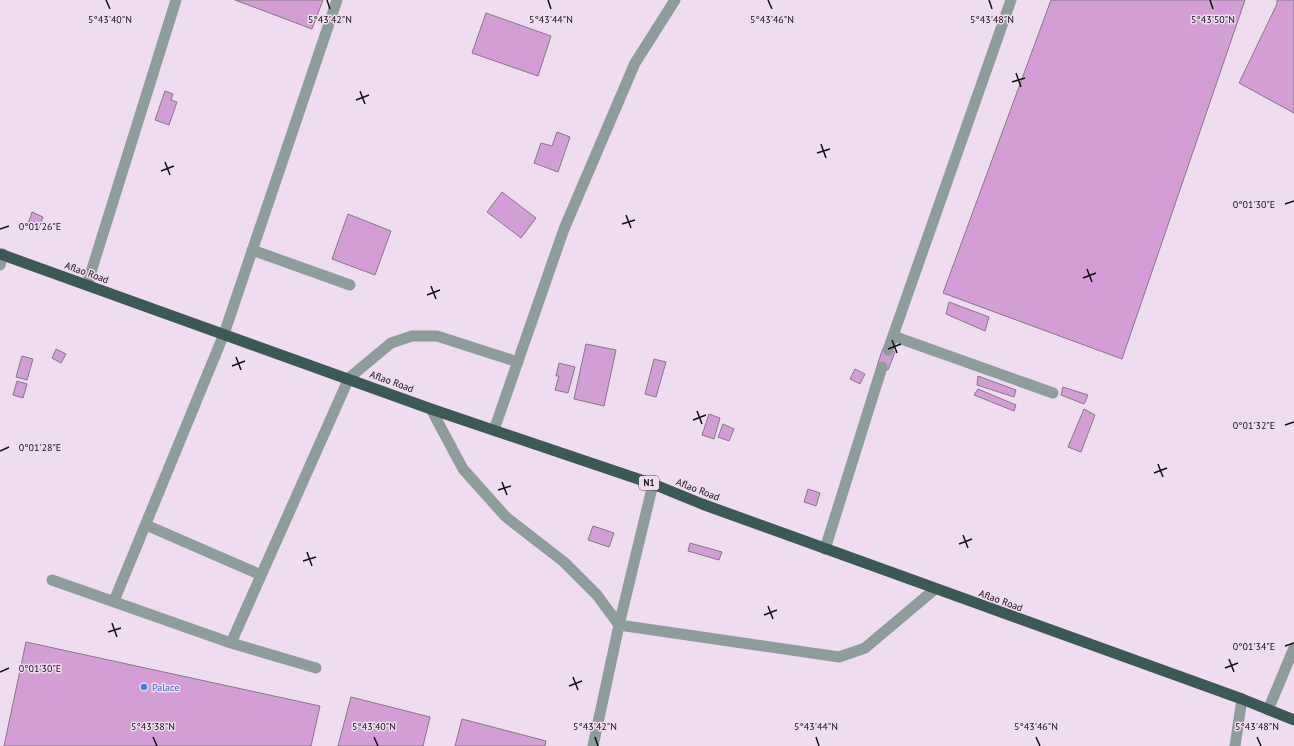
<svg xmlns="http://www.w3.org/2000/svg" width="1294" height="746" font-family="'PT Sans',sans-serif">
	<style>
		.building { fill: #d39ed6; stroke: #877688 }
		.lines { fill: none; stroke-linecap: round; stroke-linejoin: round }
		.service { stroke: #8f9c9c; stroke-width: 11 }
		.minor { stroke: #8f9c9c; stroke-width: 11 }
		.trunk { stroke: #3c5857; stroke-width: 11 }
		.ticks { fill: none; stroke: #140e15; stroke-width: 1.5 }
		.shop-dot { fill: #3f7fe0; stroke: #f0dcf1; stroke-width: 1.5 }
		.labels { text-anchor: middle; stroke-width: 3; stroke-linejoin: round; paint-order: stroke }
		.shield { fill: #f0dcf1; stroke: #564c57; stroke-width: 1 }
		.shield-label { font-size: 9px; font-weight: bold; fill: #140e15 }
		.street-label { font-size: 10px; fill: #140e15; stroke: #f0dcf1 }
		.shop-label { font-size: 10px; fill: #366cbe; stroke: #f0dcf1; text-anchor: start }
		.ticks-label { font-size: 10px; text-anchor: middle; fill: #140e15; stroke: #f0dcf1; stroke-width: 3; stroke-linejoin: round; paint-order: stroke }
	</style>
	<rect width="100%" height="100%" fill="#f0dcf1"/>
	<path class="building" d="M235,0H323L312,29Z
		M1051,0H1245L1122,359L943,293Z
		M1277,0H1294V113L1239,83L1277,4Z
		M486,13L551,36L538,76L472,53Z
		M165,91L173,94L171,100L177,102L169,125L155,120Z
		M557,132L570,137L558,172L534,163L541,143L552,146Z
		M502,192L536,218L521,238L487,212Z
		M32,212L43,217L38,231L27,227Z
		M348,214L391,231L375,275L332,259Z
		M949,302L989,317L985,331L946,314Z
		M586,344L616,350L604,406L574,399Z
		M883,348L895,352L888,370L877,366Z
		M56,349L66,354L61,363L52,358Z
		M22,356L33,359L27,380L16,377Z
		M654,359L666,362L656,397L645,394Z
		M559,363L575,367L568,393L555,390L559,376H556Z
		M855,369L865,374L860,384L850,379Z
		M978,376L1016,390L1014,397L977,385Z
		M17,381L27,384L23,398L13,395Z
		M1063,387L1088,395L1084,404L1061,395Z
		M978,389L1016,405L1014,411L974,395Z
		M1084,409L1095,415L1081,452L1068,447Z
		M709,414L720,418L714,439L702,435Z
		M723,424L734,429L729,441L718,437Z
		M808,489L820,493L816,506L804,502Z
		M593,526L614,533L609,547L588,540Z
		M690,543L722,552L719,560L688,551Z
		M26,642L320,706L311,746H4Z
		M351,697L430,717L423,746H338Z
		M462,719L546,741L545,746H455Z"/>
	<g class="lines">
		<path class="service" d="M252,250L350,285
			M87,285L176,0
			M893,336L1053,393
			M888,350L1011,0
			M431,409L463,469L506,517L564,562L597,595L619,625L839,657L865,648L935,589
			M494,430L564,229L635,63L675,0
			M146,525L261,575
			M825,549L882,367
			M52,580L231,643L316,668
			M114,601L224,334L337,0
			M231,643L349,378L391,343L412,336H437L518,362
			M1268,710L1294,648
			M593,746L619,625L653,484"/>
		<path class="minor" d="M0,265L3,254
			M1235,746L1242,699"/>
		<path class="trunk" d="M0,254L431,409L653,484L702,504L1242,699L1294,720"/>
	</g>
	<path class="ticks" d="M106,0L110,9M327,0L330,9M548,0L551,9M768,0L772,9M989,0L992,9M1210,0L1213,9M1016,73L1021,87M1012,82L1025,78M360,91L365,104M356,100L369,95M821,144L826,158M817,153L830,149M165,162L170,175M161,171L174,166M1285,204L1294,201M626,215L631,228M622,224L635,220M0,229L9,226M1087,269L1092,282M1083,278L1096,273M431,286L436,299M427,295L440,290M892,340L897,353M888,349L901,344M236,357L241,370M232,366L245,361M697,411L702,424M693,420L706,415M1285,425L1294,422M0,451L9,447M1158,464L1163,477M1154,473L1167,468M502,482L507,495M498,490L511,486M963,535L968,548M959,544L972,539M307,552L312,566M303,561L316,557M768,606L773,619M764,615L777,610M112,623L117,637M108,632L121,628M1285,646L1294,643M1229,659L1234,672M1225,668L1238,663M0,672L9,668M573,677L578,690M569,686L582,681M153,737L157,746M374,737L378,746M595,737L598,746M816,737L819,746M1036,737L1040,746M1257,737L1261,746"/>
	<circle class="shop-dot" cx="144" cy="687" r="4"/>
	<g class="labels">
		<rect class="shield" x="639" y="476" width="20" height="14" rx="3"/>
		<g class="shield-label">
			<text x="649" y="486">N1</text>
		</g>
		<g class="street-label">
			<text transform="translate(87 272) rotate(20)" y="4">Aflao Road</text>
			<text transform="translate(392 381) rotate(20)" y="4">Aflao Road</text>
			<text transform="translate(698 489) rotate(21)" y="4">Aflao Road</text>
			<text transform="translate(1001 600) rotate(20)" y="4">Aflao Road</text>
		</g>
		<g class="shop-label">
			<text x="152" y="691">Palace</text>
		</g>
	</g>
	<g class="ticks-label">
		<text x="110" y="23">5°43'40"N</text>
		<text x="330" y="23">5°43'42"N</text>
		<text x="772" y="23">5°43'46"N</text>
		<text x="992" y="23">5°43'48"N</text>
		<text x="1213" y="23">5°43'50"N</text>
		<text x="551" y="23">5°43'44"N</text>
		<text x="1254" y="208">0°01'30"E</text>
		<text x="40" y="230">0°01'26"E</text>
		<text x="1254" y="429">0°01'32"E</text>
		<text x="40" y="451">0°01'28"E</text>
		<text x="1254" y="650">0°01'34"E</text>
		<text x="40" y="672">0°01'30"E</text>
		<text x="153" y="730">5°43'38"N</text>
		<text x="374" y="730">5°43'40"N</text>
		<text x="595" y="730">5°43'42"N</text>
		<text x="816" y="730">5°43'44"N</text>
		<text x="1036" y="730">5°43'46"N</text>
		<text x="1257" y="730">5°43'48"N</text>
	</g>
</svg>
